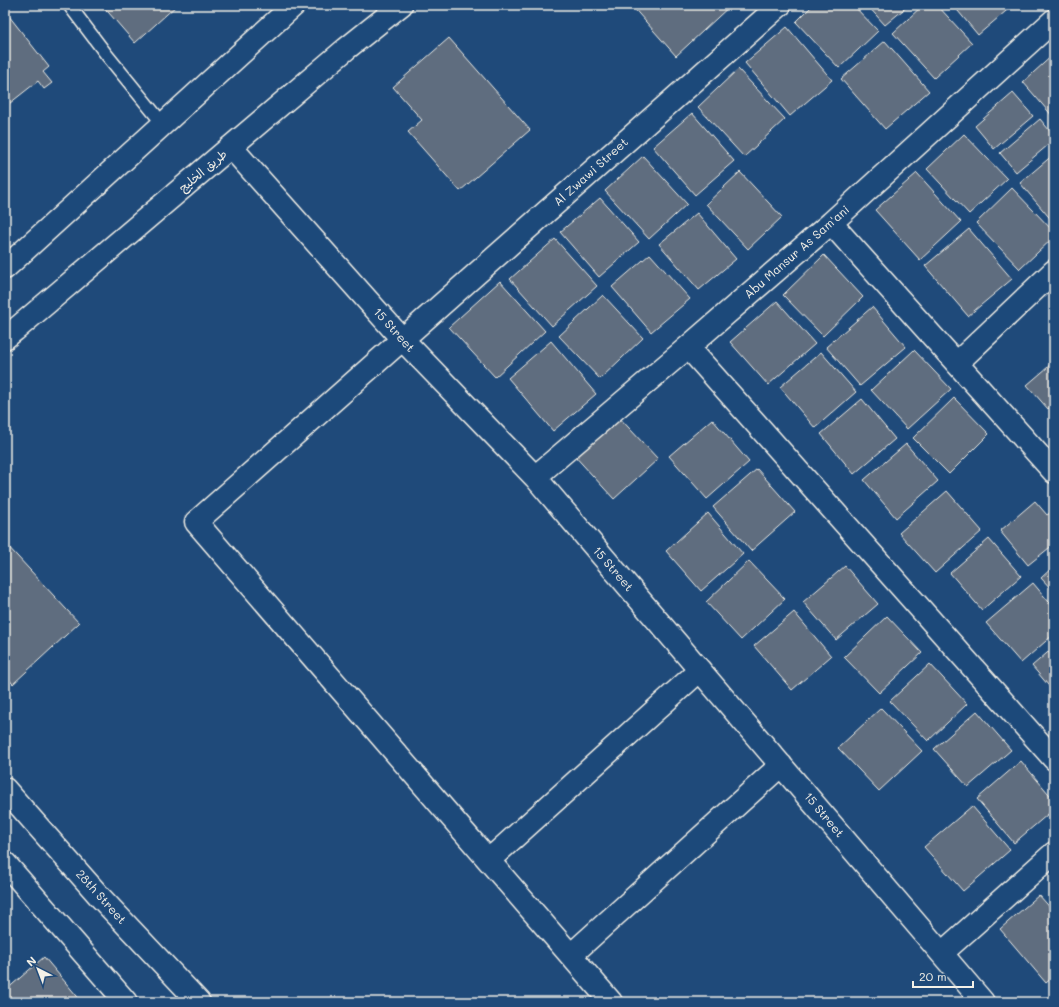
<svg xmlns="http://www.w3.org/2000/svg" width="1059" height="1007" font-family="Mali,'Playpen Sans Arabic',sans-serif">
	<style>
		.building { fill: #5f6d7f; stroke: #f4f1e8 }
		.lines { fill: none; stroke-linecap: round; stroke-linejoin: round }
		.service-casing { stroke: #f4f1e8; stroke-width: 15 }
		.minor-casing { stroke: #f4f1e8; stroke-width: 25 }
		.primary-casing { stroke: #f4f1e8; stroke-width: 25 }
		.service { stroke: #1f4a7a; stroke-width: 12 }
		.minor { stroke: #1f4a7a; stroke-width: 22 }
		.primary { stroke: #1f4a7a; stroke-width: 22 }
		.labels { text-anchor: middle; stroke-width: 3.5; stroke-linejoin: round; paint-order: stroke }
		.street-label { font-size: 12px; fill: #f4f1e8; stroke: #1f4a7a }
	</style>
	<rect width="100%" height="100%" fill="#1f4a7a"/>
	<filter id="ink" filterUnits="userSpaceOnUse"><feTurbulence type="fractalNoise" baseFrequency=".025" numOctaves="2"/><feDisplacementMap in="SourceGraphic" scale="8" xChannelSelector="R" yChannelSelector="G"/><feConvolveMatrix kernelMatrix="1 2 1 2 8 2 1 2 1" color-interpolation-filters="sRGB"/></filter>
	<g filter="url(#ink)">
		<path class="building" d="M102,5H177L135,43Z
			M631,5H731L676,56Z
			M813,5H853L878,31L839,68L796,22Z
			M867,5H909L885,25Z
			M923,5H937L972,43L934,78L893,33Z
			M953,5H1013L978,35Z
			M5,11L49,67L43,72L52,83L44,89L38,81L5,107Z
			M787,27L832,80L790,116L745,63Z
			M449,38L530,130L460,191L408,132L422,120L393,87Z
			M885,41L929,91L885,129L841,79Z
			M1054,54V118L1023,82Z
			M738,69L785,119L744,157L698,107Z
			M1013,93L1033,116L994,149L975,126Z
			M692,113L734,161L695,195L653,147Z
			M1040,119L1054,136V140L1016,172L1000,153Z
			M964,134L1007,179L969,214L927,169Z
			M1054,154V223L1020,183Z
			M643,156L687,204L649,239L605,191Z
			M740,172L782,217L748,249L706,204Z
			M917,173L961,222L920,260L875,210Z
			M1012,188L1054,232V237L1020,269L976,223Z
			M600,198L639,242L599,277L560,232Z
			M697,213L736,259L699,290L659,244Z
			M969,229L1012,279L968,316L925,266Z
			M555,239L597,286L552,326L510,279Z
			M650,254L690,299L651,332L612,287Z
			M824,255L863,297L823,336L783,295Z
			M500,281L545,331L495,377L449,327Z
			M603,295L643,338L600,379L559,336Z
			M777,301L815,344L768,385L730,342Z
			M872,307L906,347L860,386L826,347Z
			M551,341L596,394L553,431L508,378Z
			M914,350L951,389L907,429L871,390Z
			M821,352L856,392L815,428L780,387Z
			M1054,358V403L1048,409L1027,385L1048,367Z
			M954,398L989,434L949,474L913,438Z
			M862,399L895,439L854,474L821,434Z
			M615,413L658,459L614,499L572,453Z
			M712,419L749,462L707,499L669,456Z
			M906,444L938,481L896,518L864,480Z
			M757,469L795,512L751,551L713,507Z
			M947,491L982,531L935,573L899,533Z
			M1035,501L1047,515L1050,513L1054,518V544L1028,565L1000,531Z
			M708,513L743,554L701,591L666,551Z
			M989,539L1021,576L982,610L950,573Z
			M5,543L79,623L13,684L5,675Z
			M749,561L785,599L741,640L706,602Z
			M845,566L878,604L836,640L803,602Z
			M1054,566V592L1041,578Z
			M1033,583L1054,608V634L1021,663L986,623Z
			M794,612L831,656L792,690L754,646Z
			M887,616L922,653L879,693L844,657Z
			M1054,647V692L1032,666Z
			M930,664L967,704L928,741L890,701Z
			M881,708L922,751L879,791L838,748Z
			M977,711L1011,750L968,787L934,749Z
			M1021,761L1054,800V809L1014,843L977,799Z
			M972,806L1010,850L963,891L924,847Z
			M1039,895L1054,912V976L1046,983L1000,929Z
			M44,957L82,1002H5V991Z"/>
		<g class="lines">
			<g class="service-casing">
				<path id="service" d="M69,5L106,54L163,124"/>
			</g>
			<g class="minor-casing">
				<path id="minor" d="M231,147L402,339L535,477L983,1002
					M831,223L1054,472
					M688,347L1054,759
					M957,363L1054,271
					M535,477L688,347L831,223L1054,20
					M489,860L700,670
					M942,953L1054,853
					M571,955L781,765
					M611,1002L196,522L780,5"/>
			</g>
			<g class="primary-casing">
				<path id="primary" d="M5,268L294,5
					M5,338L15,330L346,49L401,5
					M5,789L101,898L199,1002
					M5,863L126,1002"/>
			</g>
			<use href="#service" class="service"/>
			<use href="#minor" class="minor"/>
			<use href="#primary" class="primary"/>
		</g>
	</g>
	<g class="labels">
		<g class="street-label">
			<text transform="translate(203 171) rotate(-40)" y="4">طريق الخليج</text>
			<text transform="translate(591 172) rotate(-42)" y="4">Al Zwawi Street</text>
			<text transform="translate(797 252) rotate(-41)" y="4">Abu Mansur As Sam'ani</text>
			<text transform="translate(394 330) rotate(48)" y="4">15 Street</text>
			<text transform="translate(613 569) rotate(49)" y="4">15 Street</text>
			<text transform="translate(824 815) rotate(50)" y="4">15 Street</text>
			<text transform="translate(101 897) rotate(48)" y="4">28th Street</text>
		</g>
	</g>
	<rect width="1059" height="1007" fill="none" stroke="#1f4a7a" stroke-width="20"/>
	<rect x="10" y="10" width="1039" height="987" fill="none" stroke="#f4f1e8" stroke-width="1.5" filter="url(#ink)"/>
	<g transform="translate(38 969) rotate(318)" stroke="#1f4a7a" stroke-width="3" paint-order="stroke">
	<path d="M0-3L7 15L0 10L-7 15Z" fill="#f4f1e8"/>
	<text y="-6" font-size="11" font-weight="bold" text-anchor="middle" fill="#f4f1e8">N</text>
	</g>
	<path d="M913 981v6h60v-6" fill="none" stroke="#f4f1e8" stroke-width="2"/>
	<text x="919" y="981" font-size="12" fill="#f4f1e8" stroke="#1f4a7a" stroke-width="3" paint-order="stroke">20 m</text>
</svg>
